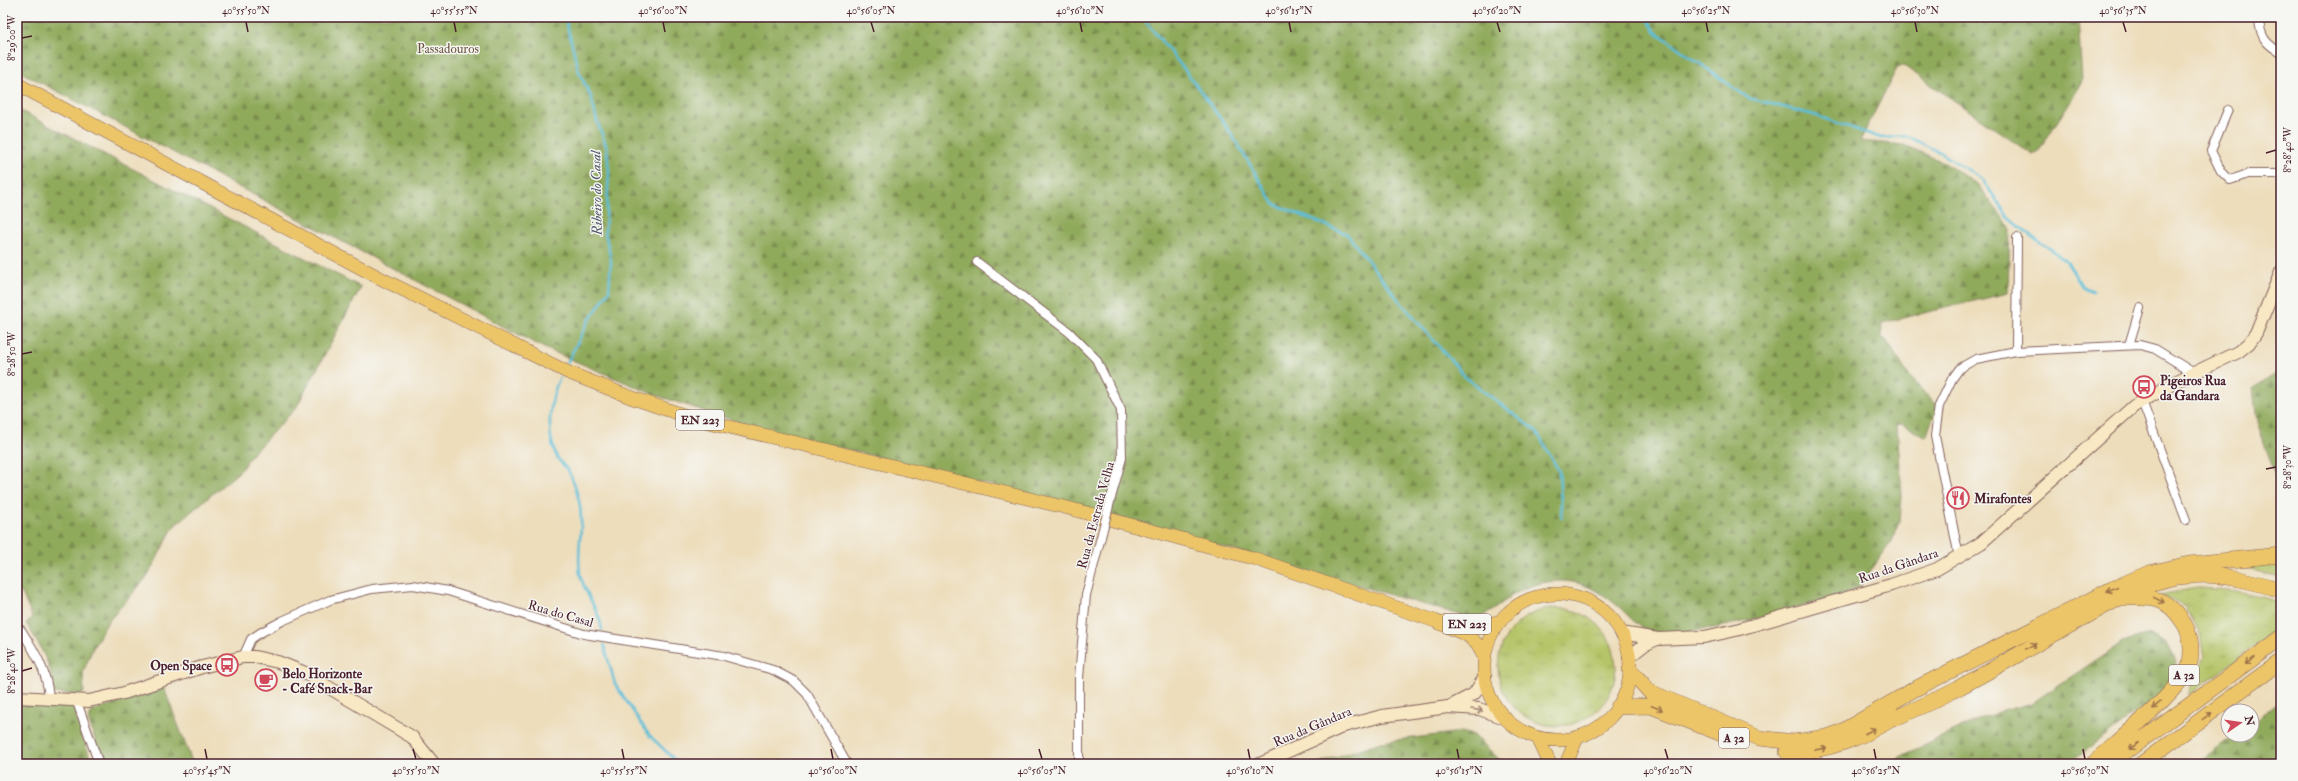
<svg xmlns="http://www.w3.org/2000/svg" width="2298" height="781" font-family="'IM FELL Double Pica',serif">
	<style>
		.grass { fill: url(#grass-tufts); stroke: #807249 }
		.forest { fill: url(#forest-firs); stroke: #6d6444 }
		.lines { fill: none; stroke-linecap: round; stroke-linejoin: round }
		.stream { stroke: #5abed8; stroke-width: 2.5 }
		.minor-casing { stroke: #83625d; stroke-width: 10 }
		.secondary-casing { stroke: #83625d; stroke-width: 14 }
		.primary-casing { stroke: #83625d; stroke-width: 14 }
		.motorway-casing { stroke: #83625d; stroke-width: 16 }
		.minor { stroke: #fff; stroke-width: 8 }
		.secondary { stroke: #f8e8c3; stroke-width: 12 }
		.primary { stroke: #edc569; stroke-width: 13 }
		.motorway { stroke: #edc569; stroke-width: 15 }
		.minor-bridge-casing { stroke: #83625d; stroke-width: 10; stroke-linecap: butt }
		.minor-bridge { stroke: #fff; stroke-width: 8 }
		.oneway { stroke: #9c724a }
		.oneway2 { stroke: #a18477 }
		.ticks { fill: none; stroke: #4a1f2b; stroke-width: 1.5 }
		.labels { text-anchor: middle; stroke-width: 3; stroke-linejoin: round; paint-order: stroke }
		.shield { fill: #f6f6f2; stroke: #7e6067; stroke-width: 1 }
		.shield-label { font-size: 12px; font-weight: bold; fill: #4a1f2b }
		.park-label { font-size: 13px; fill: #6a513d; stroke: #f6f6f2 }
		.poi-label { font-size: 13px; font-weight: bold; fill: #4a1f2b; stroke: #f6f6f2; text-anchor: start }
		.street-label { font-size: 13px; fill: #4a1f2b; stroke: #f6f6f2 }
		.water-label { font-size: 14px; font-style: italic; fill: #505768; stroke: #f6f6f2 }
		.neatline { fill: none; stroke: #4a1f2b; stroke-width: 1.5 }
		.ticks-label { font-size: 10px; text-anchor: middle; fill: #4a1f2b }
	</style>
	<defs>
		<pattern id="grass-tufts" width="24" height="20" patternUnits="userSpaceOnUse"><rect width="24" height="20" fill="#b5c467"/><path d="M3 7l-1-3M5 7V3M7 7l1-3M15 17l-1-3M17 17v-4M19 17l1-3" fill="none" stroke="#9da85a"/></pattern>
		<pattern id="forest-firs" width="22" height="20" patternUnits="userSpaceOnUse"><rect width="22" height="20" fill="#90aa5c"/><path d="M5 1l3.5 6h-7zM16 11l3.5 6h-7z" fill="#788a4c"/></pattern>
	</defs>
	<rect width="100%" height="100%" fill="#f6f6f2"/>
	<filter id="ink" filterUnits="userSpaceOnUse"><feTurbulence type="fractalNoise" baseFrequency=".025" numOctaves="2"/><feDisplacementMap in="SourceGraphic" scale="8" xChannelSelector="R" yChannelSelector="G"/><feConvolveMatrix kernelMatrix="1 2 1 2 8 2 1 2 1" color-interpolation-filters="sRGB"/></filter>
	<filter id="wash" filterUnits="userSpaceOnUse"><feTurbulence type="fractalNoise" baseFrequency=".012" numOctaves="4" result="noise"/><feDisplacementMap in="SourceGraphic" scale="16" xChannelSelector="R" yChannelSelector="G"/><feGaussianBlur stdDeviation="0.9" result="paint"/><feColorMatrix in="noise" values="0 0 0 0 0 0 0 0 0 0 0 0 0 0 0 0 0 1.4 0 .05"/><feComposite in="paint" operator="in"/></filter>
	<g filter="url(#wash)">
		<rect width="100%" height="100%" fill="#edddbb"/>
		<path class="grass" d="M2281,561V577L2234,566Z
			M2197,588C2227,589 2252,592 2281,602V626L2188,696L2191,683L2205,658L2201,636L2186,607L2160,595Z
			M1498 667a59 59 0 1 1 118 0a59 59 0 1 1-118 0Z"/>
		<path class="forest" d="M17,17H2078L2082,80L2080,86L2038,152L2033,155L1904,66H1898L1860,141L1904,145L1943,162L1978,185L2010,227L2008,293L1882,323L1881,337L1886,340L1909,376L1936,405V410L1926,437L1902,424L1897,425L1902,495L1900,522L1892,541L1859,587L1846,594C1802,606 1687,643 1647,630C1636,625 1628,615 1619,607C1603,593 1582,580 1559,581C1544,581 1527,586 1513,595C1492,608 1489,622 1460,615L1122,518L741,423L655,395L542,347L17,70Z
			M17,109L361,287L296,408L251,455L240,471L174,526L147,577L107,623L94,646L83,672L84,692L82,695L54,693C52,665 40,646 26,623L32,617L22,593L17,592Z
			M2281,371V492L2257,422L2253,388Z
			M2144,635C2167,637 2185,660 2171,682C2169,686 2164,690 2161,694L2068,764H1885L1985,716L2032,703L2123,642Z
			M164,688L193,764H103L88,719L93,711Z
			M2281,701V764H2197L2236,735H2252V723Z
			M17,704L73,706L92,764H17Z
			M1461,732L1474,735L1504,764H1315L1381,742Z"/>
		<g class="lines">
			<path class="stream" d="M565,17L579,72L591,97L597,121L607,148L609,173L605,232L611,261L609,291L588,322L567,363
				M1142,17L1188,74L1230,132L1274,204L1347,234L1397,298L1467,379L1536,431L1559,471L1562,517
				M1646,17L1656,32L1748,98L1814,115L1881,138L1907,136L1943,154L1982,179L2008,217L2031,236L2065,259L2083,288L2092,292
				M560,377C549,400 546,432 556,455C558,461 565,466 569,472C573,480 577,492 579,501C585,526 576,548 580,574C584,594 600,610 602,630
				M604,645L615,684L649,735L679,764"/>
		</g>
	</g>
	<g filter="url(#ink)">
		<g class="lines">
			<g class="minor-casing">
				<path id="minor" d="M2259,21C2261,39 2267,44 2281,53
					M2228,110L2211,151L2221,171L2230,180L2248,174H2281
					M977,262L1069,332L1096,359L1121,410L1122,458L1111,498
					M2129,345L2140,308
					M2016,351L2017,238
					M2142,401L2186,520
					M1959,557L1935,436L1939,406L1952,379L1960,368L1976,359L2016,351L2140,345L2155,349L2194,373
					M21,630C36,653 48,673 49,700
					M243,657L251,639L260,633L282,621L330,600L372,589L413,585L448,591L584,634L724,656L773,670L794,681L807,694L847,764
					M77,702L99,764
					M1079,764V678L1086,595L1101,537"/>
			</g>
			<g class="secondary-casing">
				<path id="secondary" d="M1621,633L1658,639L1704,637L1736,630L1891,585L1937,569L1981,543L2134,406L2177,381L2238,352L2249,343L2256,333L2281,272
					M1629,657L1644,645L1657,639
					M17,697L89,701L124,693L202,667L243,657H255L278,662L303,672L412,737L434,764
					M1449,707L1474,694L1485,677
					M1260,764L1344,726L1382,716L1448,707L1479,709L1505,718"/>
			</g>
			<g class="primary-casing">
				<path id="primary" d="M17,84L378,277L567,372L630,397L692,418L1068,508L1256,559L1435,621L1467,635L1477,644L1485,658
					M1484 667a73 73 0 1 1 146 0a73 73 0 1 1-146 0Z
					M1446,622L1483,624L1500,622
					M1538,738L1550,764
					M1566,764L1577,738"/>
			</g>
			<g class="motorway-casing">
				<path id="motorway" d="M1630,670L1650,692L1759,738L1794,742L1827,737L1841,732L1913,690L2112,589L2149,573L2189,564L2281,555
					M1618,707L1651,706L1727,736
					M1888,721C1955,694 2015,655 2078,621C2113,602 2148,578 2189,576C2221,573 2251,581 2281,590
					M1787,752C1827,753 1863,737 1897,716
					M2093,764C2114,744 2181,690 2189,666C2193,652 2191,633 2183,622C2167,597 2153,597 2126,598
					M2109,764L2281,638
					M2141,764L2281,661"/>
			</g>
			<use href="#minor" class="minor"/>
			<use href="#secondary" class="secondary"/>
			<use href="#primary" class="primary"/>
			<use href="#motorway" class="motorway"/>
			<g class="minor-bridge-casing">
				<path id="minor-bridge" d="M1101,537L1111,498"/>
			</g>
			<use href="#minor-bridge" class="minor-bridge"/>
		</g>
		<defs><path id="oneway-shaft" d="M-6 0H5M1.5-3L5.5 0L1.5 3" fill="none" stroke-width="1.6" stroke-linecap="round" stroke-linejoin="round"/></defs>
		<g class="oneway">
			<use href="#oneway-shaft" transform="translate(2112 589) rotate(155)"/>
			<use href="#oneway-shaft" transform="translate(2159 600) rotate(26)"/>
			<use href="#oneway-shaft" transform="translate(2031 646) rotate(-28)"/>
			<use href="#oneway-shaft" transform="translate(2250 661) rotate(144)"/>
			<use href="#oneway-shaft" transform="translate(2157 705) rotate(138)"/>
			<use href="#oneway-shaft" transform="translate(1657 708) rotate(21)"/>
			<use href="#oneway-shaft" transform="translate(2207 716) rotate(-36)"/>
			<use href="#oneway-shaft" transform="translate(1870 731) rotate(-27)"/>
			<use href="#oneway-shaft" transform="translate(2134 746) rotate(144)"/>
			<use href="#oneway-shaft" transform="translate(1821 749) rotate(-7)"/>
		</g>
		<use class="oneway2" href="#oneway-shaft" transform="translate(1477 710) rotate(10)"/>
	</g>
	<path class="ticks" d="M246,22L248,32M454,22L456,32M663,22L665,32M871,22L874,32M1080,22L1082,32M1289,22L1291,32M1497,22L1500,32M1706,22L1708,32M1915,22L1917,32M2123,22L2126,32M22,38L32,36M2266,153L2276,150M22,354L32,352M2266,469L2276,467M22,671L32,668M205,749L207,759M413,749L416,759M622,749L624,759M831,749L833,759M1039,749L1042,759M1248,749L1250,759M1457,749L1459,759M1665,749L1668,759M1874,749L1876,759M2083,749L2085,759"/>
	<defs>
		<g id="bus-ring" transform="scale(1.15)"><circle r="9.5" fill="#f6f6f2" stroke="#d1495b" stroke-width="1.5"/><path d="M-5-6H5V4H4V6H2V4H-2V6H-4V4H-5ZM-3.5-4V0h7V-4ZM-3.5 1.2v1.5H-2V1.2ZM2 1.2v1.5H3.5V1.2Z" fill="#d1495b"/></g>
		<g id="restaurant-ring" transform="scale(1.15)"><circle r="9.5" fill="#f6f6f2" stroke="#d1495b" stroke-width="1.5"/><path d="M-5-6h1v4h1v-4h1v4h1v-4h1v5L-1.5 .5V6h-2V.5L-5-1ZM5-6V6H3V1.5H1.5Q1.5-4 5-6Z" fill="#d1495b"/></g>
		<g id="cafe-ring" transform="scale(1.15)"><circle r="9.5" fill="#f6f6f2" stroke="#d1495b" stroke-width="1.5"/><path d="M-5.5-4.5H6V0H3Q3 3.5 0 3.5H-2.5Q-5.5 3.5-5.5 0ZM3-3.2v2h1.7v-2ZM-6 4.5H4V6H-6Z" fill="#d1495b"/></g>
	</defs>
	<g fill-rule="evenodd">
		<use href="#bus-ring" x="2144" y="387"/>
		<use href="#restaurant-ring" x="1958" y="498"/>
		<use href="#bus-ring" x="227" y="665"/>
		<use href="#cafe-ring" x="266" y="680"/>
	</g>
	<g class="labels">
		<g class="shield">
			<rect x="676" y="410" width="48" height="20" rx="3"/>
			<rect x="1443" y="614" width="48" height="20" rx="3"/>
			<rect x="2169" y="665" width="30" height="20" rx="3"/>
			<rect x="1719" y="728" width="30" height="20" rx="3"/>
		</g>
		<g class="shield-label">
			<text x="700" y="424">EN 223</text>
			<text x="1467" y="628">EN 223</text>
			<text x="2184" y="679">A 32</text>
			<text x="1734" y="742">A 32</text>
		</g>
		<g class="park-label">
			<text x="448" y="53">Passadouros</text>
		</g>
		<g class="poi-label">
			<text x="2160" y="385">Pigeiros Rua<tspan x="2160" dy="15">da Gandara</tspan></text>
			<text x="1974" y="503">Mirafontes</text>
			<text x="212" y="670" text-anchor="end">Open Space</text>
			<text x="282" y="678">Belo Horizonte<tspan x="282" dy="15">- Café Snack-Bar</tspan></text>
		</g>
		<g class="street-label">
			<text transform="translate(1095 515) rotate(-75)" y="5">Rua da Estrada Velha</text>
			<text transform="translate(1898 565) rotate(-19)" y="5">Rua da Gândara</text>
			<text transform="translate(561 613) rotate(16)" y="5">Rua do Casal</text>
			<text transform="translate(1312 726) rotate(-23)" y="5">Rua da Gândara</text>
		</g>
		<g class="water-label">
			<text transform="translate(596 193) rotate(-91)" y="5">Ribeiro do Casal</text>
		</g>
	</g>
	<rect width="2298" height="781" fill="none" stroke="#f6f6f2" stroke-width="44"/>
	<g transform="translate(2240 723) rotate(77)"><circle r="19" fill="#f6f6f2" stroke="#b1a0a2"/>
	<path d="M0-3L7 15L0 10L-7 15Z" fill="#d1495b"/>
	<text y="-6" font-size="11" font-weight="bold" text-anchor="middle" fill="#4a1f2b">N</text>
	</g>
	<rect x="22" y="22" width="2254" height="737" class="neatline"/>
	<g class="ticks-label">
		<text x="246" y="14">40°55'50"N</text>
		<text x="454" y="14">40°55'55"N</text>
		<text x="663" y="14">40°56'00"N</text>
		<text x="871" y="14">40°56'05"N</text>
		<text x="1080" y="14">40°56'10"N</text>
		<text x="1289" y="14">40°56'15"N</text>
		<text x="1497" y="14">40°56'20"N</text>
		<text x="1706" y="14">40°56'25"N</text>
		<text x="1915" y="14">40°56'30"N</text>
		<text x="2123" y="14">40°56'35"N</text>
		<text transform="translate(11 38) rotate(-90)" y="4">8°29'00"W</text>
		<text transform="translate(2287 150) rotate(-90)" y="4">8°28'40"W</text>
		<text transform="translate(11 354) rotate(-90)" y="4">8°28'50"W</text>
		<text transform="translate(2287 467) rotate(-90)" y="4">8°28'30"W</text>
		<text transform="translate(11 671) rotate(-90)" y="4">8°28'40"W</text>
		<text x="207" y="774">40°55'45"N</text>
		<text x="416" y="774">40°55'50"N</text>
		<text x="624" y="774">40°55'55"N</text>
		<text x="833" y="774">40°56'00"N</text>
		<text x="1042" y="774">40°56'05"N</text>
		<text x="1250" y="774">40°56'10"N</text>
		<text x="1459" y="774">40°56'15"N</text>
		<text x="1668" y="774">40°56'20"N</text>
		<text x="1876" y="774">40°56'25"N</text>
		<text x="2085" y="774">40°56'30"N</text>
	</g>
</svg>
